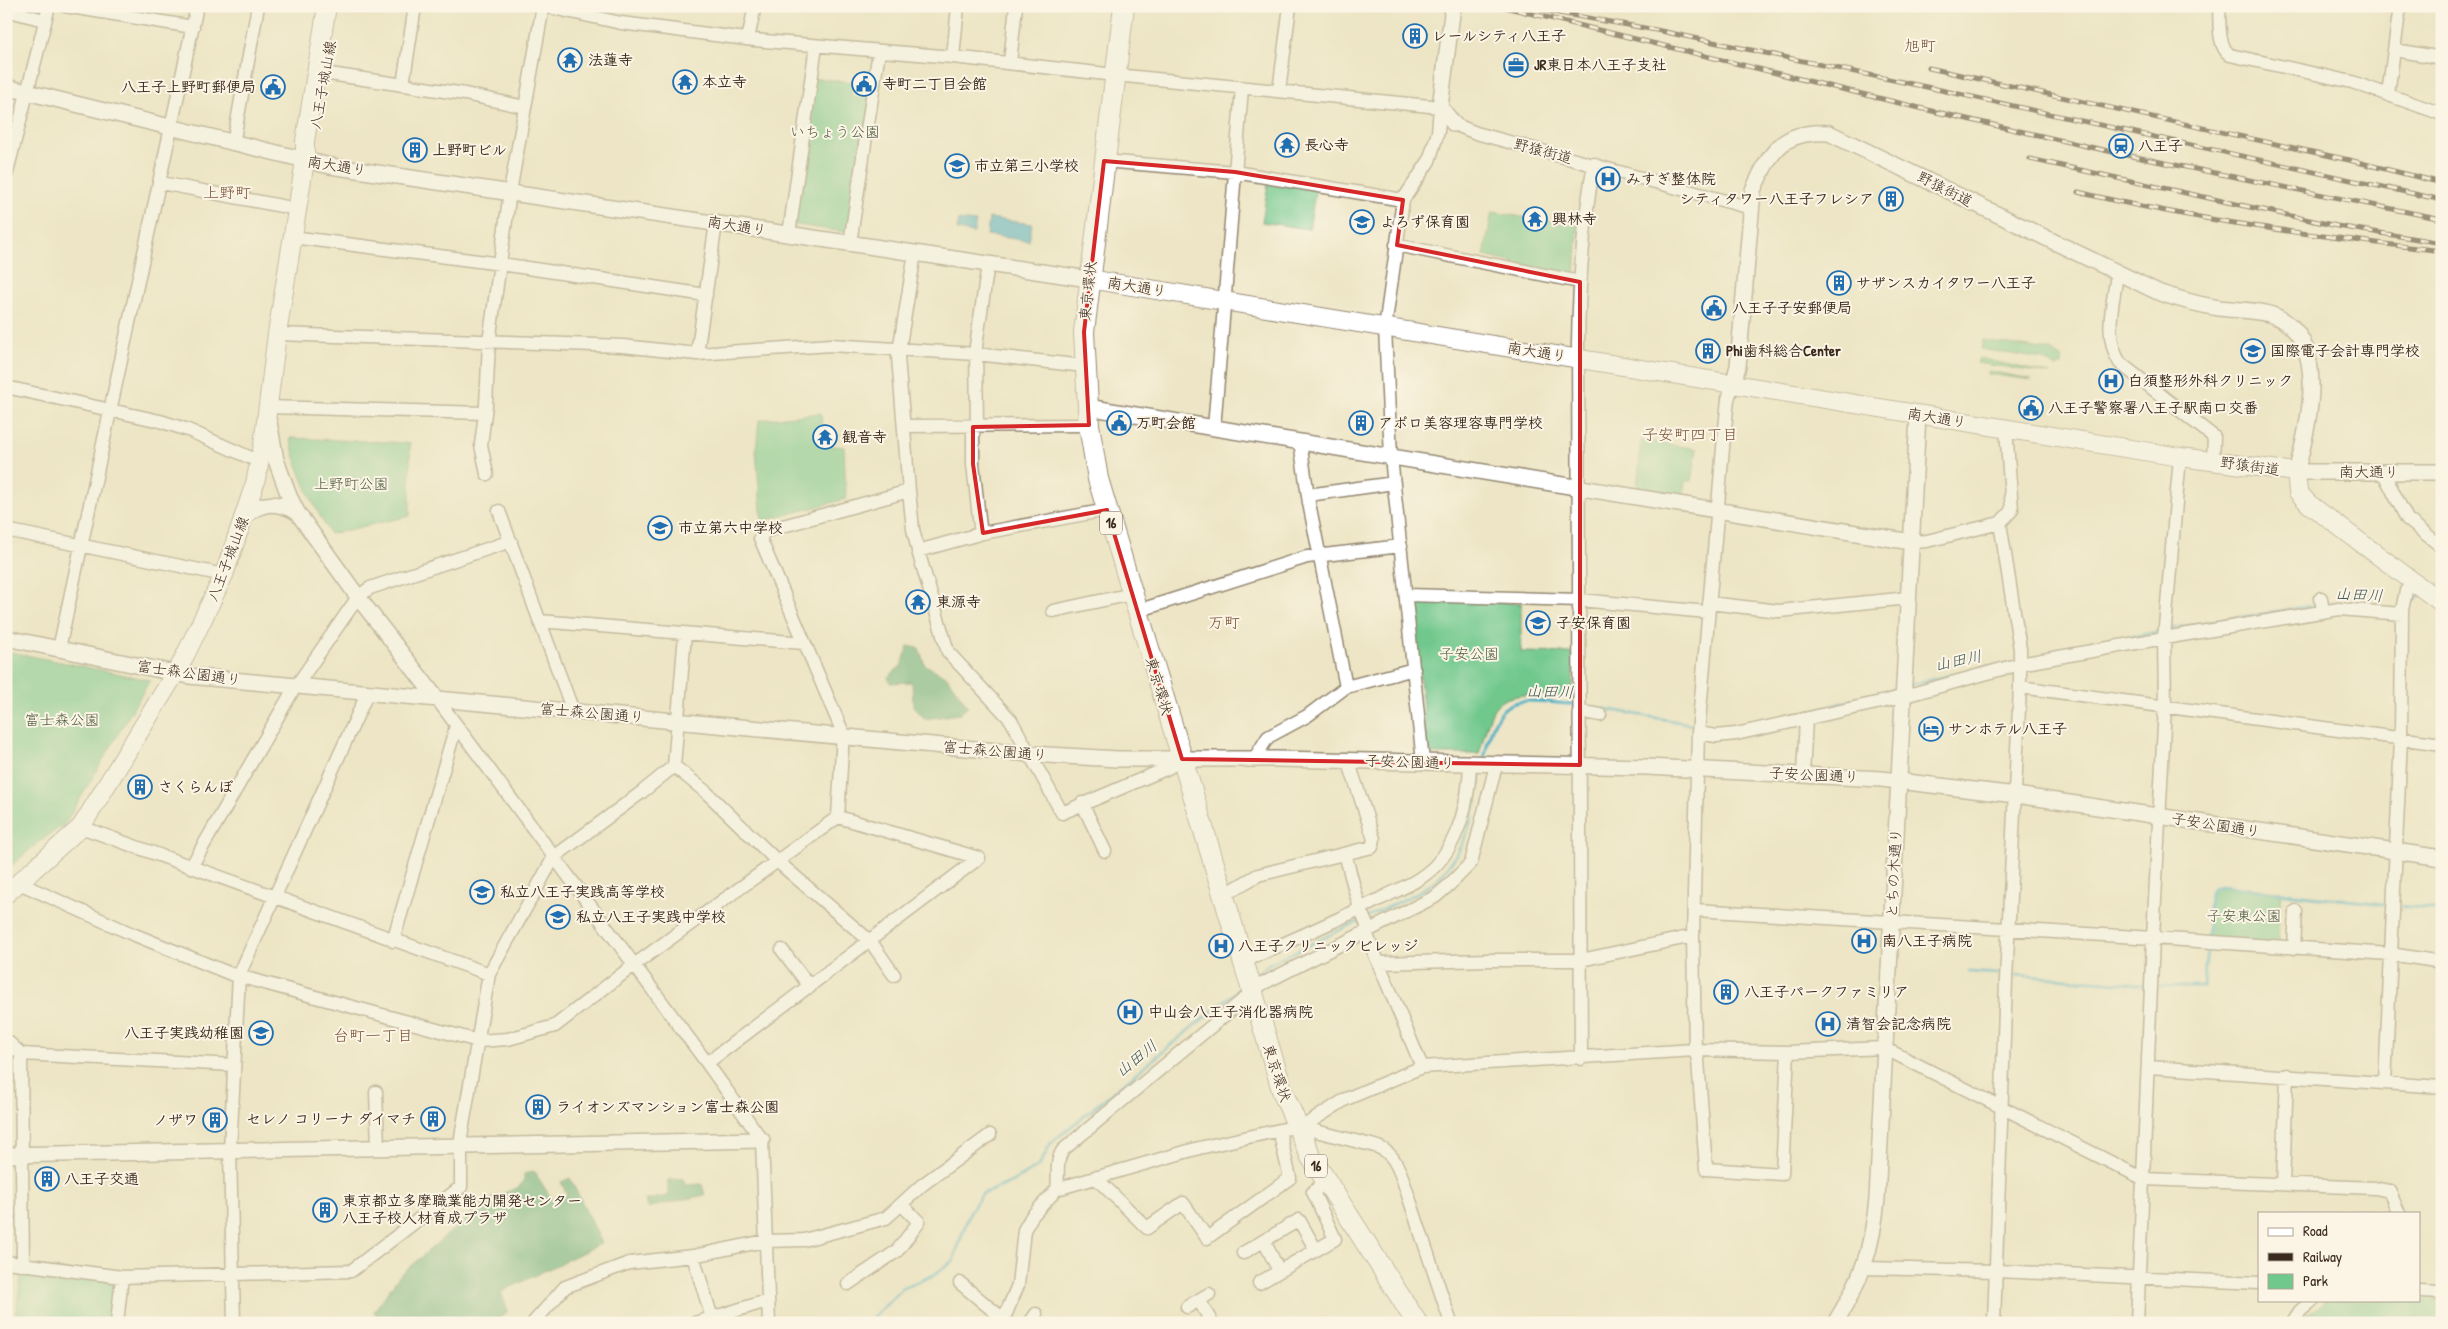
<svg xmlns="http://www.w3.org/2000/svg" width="2448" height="1329" font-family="'Patrick Hand','Klee One',sans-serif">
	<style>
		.green { fill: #70c88d; stroke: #567956 }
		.forest { fill: #5cac78; stroke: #4c6b4b }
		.water { fill: #48afc7; stroke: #426c72 }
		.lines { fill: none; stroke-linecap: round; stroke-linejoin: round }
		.stream { stroke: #48afc7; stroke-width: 3 }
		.minor-casing { stroke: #948872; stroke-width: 15 }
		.tertiary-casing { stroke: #948872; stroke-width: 18 }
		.secondary-casing { stroke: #948872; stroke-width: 20 }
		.trunk-casing { stroke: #948872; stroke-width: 22 }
		.minor { stroke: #fff; stroke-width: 12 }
		.tertiary { stroke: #fff; stroke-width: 15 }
		.secondary { stroke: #fff; stroke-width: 18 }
		.trunk { stroke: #fff; stroke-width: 20 }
		.rail-casing { stroke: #3b2a1e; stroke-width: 5 }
		.rail { stroke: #fcf5e5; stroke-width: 3; stroke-dasharray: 9; stroke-linecap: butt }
		.marked { fill: none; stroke: #d62828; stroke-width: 4; stroke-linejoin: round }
		.labels { text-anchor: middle; stroke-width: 4; stroke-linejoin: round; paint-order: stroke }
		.shield { fill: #fcf5e5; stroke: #75675a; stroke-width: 1 }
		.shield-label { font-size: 14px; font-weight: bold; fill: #3b2a1e }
		.poi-label { font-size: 15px; font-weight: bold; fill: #3b2a1e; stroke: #fcf5e5; text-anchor: start }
		.street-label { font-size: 15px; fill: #3b2a1e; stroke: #fcf5e5 }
		.park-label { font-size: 15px; fill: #4b593f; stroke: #fcf5e5 }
		.neighbourhood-label { font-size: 16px; fill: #7a563b; stroke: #fcf5e5 }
		.water-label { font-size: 16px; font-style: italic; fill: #405959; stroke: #fcf5e5 }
	</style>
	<rect width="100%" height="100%" fill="#fcf5e5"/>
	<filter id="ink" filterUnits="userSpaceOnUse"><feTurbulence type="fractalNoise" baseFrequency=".02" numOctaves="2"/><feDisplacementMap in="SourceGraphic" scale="10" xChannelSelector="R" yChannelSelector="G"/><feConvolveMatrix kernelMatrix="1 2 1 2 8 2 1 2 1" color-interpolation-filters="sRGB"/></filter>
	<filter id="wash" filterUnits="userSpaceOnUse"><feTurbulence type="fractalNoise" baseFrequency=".0096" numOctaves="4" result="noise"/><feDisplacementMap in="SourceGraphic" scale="20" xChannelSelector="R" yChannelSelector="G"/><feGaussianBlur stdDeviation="1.12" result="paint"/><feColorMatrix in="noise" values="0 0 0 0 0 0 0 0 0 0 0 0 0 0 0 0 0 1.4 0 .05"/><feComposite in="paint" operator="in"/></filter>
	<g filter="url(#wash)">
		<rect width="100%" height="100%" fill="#ede5c5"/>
		<path class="green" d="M811,78L853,82L851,96L872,98L852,233L790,224Z
			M1269,178L1316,186L1309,229L1262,222Z
			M1492,212L1578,226L1575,277L1484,256Z
			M1983,340L2049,350L2062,358V365L2056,368L2043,359L1981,349Z
			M1979,358L2050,374L1977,363Z
			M1988,371L2031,379L2032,380L1987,374Z
			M821,413L824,445L844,447L846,499L762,521L756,452L759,420Z
			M290,438L410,443V516L330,534C310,499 299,477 290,438Z
			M1641,440L1697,449L1692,481H1685L1683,497L1637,490Z
			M1412,600L1521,603V652L1573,653V698C1553,697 1509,688 1495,707C1488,717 1483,741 1479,754H1432L1427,747Z
			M6,651L150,680L65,824L40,841L6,870Z
			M2221,886L2281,891L2277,946L2207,941L2210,893L2213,888Z
			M23,1265L122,1277L114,1323H14Z
			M2419,1299L2442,1300V1323H2300C2305,1311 2319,1310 2324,1300Z"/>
		<path class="forest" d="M908,646L919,648L925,665L946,676L968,706L960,714L925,719L913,706L912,682L890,683L888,677L902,665Z
			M534,1171L553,1201L567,1195L561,1182L570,1178L602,1243L501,1292L508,1312L492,1323H380L374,1311L400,1275L489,1199L519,1187L524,1180V1174Z
			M682,1178L686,1185L702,1184L705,1195L647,1208L645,1200L668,1196V1180Z"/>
		<path class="water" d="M989,218L1032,224L1029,241L987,235Z
			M959,220L976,222L974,233L957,230Z"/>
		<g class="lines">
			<path class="stream" d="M2431,588L2442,583
				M2408,603L2421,594
				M2324,605L2338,603
				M2168,629L2318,605
				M2107,642L2162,631
				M1909,685L1988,666
				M1582,705L1697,725
				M1820,709L1899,688
				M1703,726L1721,730
				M1484,760C1497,690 1514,699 1576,705
				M2402,906L2442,910
				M1367,917C1385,908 1405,900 1422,890C1464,865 1475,813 1482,769
				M2207,938L2210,893L2213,888L2221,886L2384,904
				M1969,972L1999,974
				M2016,975L2144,985
				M1254,976L1269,964L1361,920
				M2159,987H2203L2207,950
				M867,1323L903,1288L934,1275L953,1261L970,1212L982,1194L1010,1183L1039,1166L1051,1143L1244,985"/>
		</g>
	</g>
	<g filter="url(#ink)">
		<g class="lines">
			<g class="minor-casing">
				<path id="minor" d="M65,6L193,27
					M544,6L621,23L754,40L953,57L1115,75L1440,107L1438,132L1429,161L1403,200L1385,328L1391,457L1423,762
					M2219,6C2220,21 2217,46 2230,55L2352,82L2442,114
					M6,10L44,20
					M748,39L755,6
					M2395,50L2442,58
					M953,57L958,6
					M1010,62L1016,6
					M316,72L465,94L525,107
					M403,85L415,6
					M1279,91L1290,6
					M2388,94L2400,6
					M1454,124L1476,133L1751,208
					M233,144L258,6
					M1104,161L1235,172L1403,200
					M6,176L49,6
					M161,183L297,209
					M789,234L816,46
					M292,237L501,264L706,295
					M850,243L879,51
					M1396,245L1580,282
					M915,253L898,357L909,491L913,529L918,551L948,652L1011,720L1062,813L1168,768L1182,759
					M2117,274C2113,304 2103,336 2120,363L2214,437L2213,462
					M277,334L623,346L697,354L831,345L976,354L1084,366
					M697,354L716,223
					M1733,384L1728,399L1723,448L1698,733L1693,936L1695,1050L1698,1060L1706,1169L1782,1174L1788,1052
					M6,387L160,421L188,430L260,462
					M267,407L484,413
					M904,426L1089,425
					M973,427V464L980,527L983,533
					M977,427L976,346L988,264
					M1214,428L1242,88
					M1300,442L1309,503L1346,687
					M2383,472L2407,519L2442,547
					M487,474L481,445L486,405L489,342L510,192L543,6
					M1308,495L1394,483
					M499,511L570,703V711
					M6,530L224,575
					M1911,542L1927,541L2000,523
					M918,551L983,533L1107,510
					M1407,595L1580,600L1707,612
					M2321,598L2323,612
					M1709,603L1779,611L1909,598
					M1053,611L1132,594
					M1137,611L1307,557L1401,546
					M540,621L804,643
					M59,649L197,6
					M2020,687L2442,744
					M437,699L707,1063L762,1140L769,1323
					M1579,711L1600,715
					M1698,733L1716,736L1736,734L1890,700L2020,664L2164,638L2339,609L2402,614
					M1254,759L1268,737L1307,716L1346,687L1414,669
					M674,766L706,792L777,861L871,942L894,975
					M1803,775L1806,719
					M1082,803L1105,851
					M838,817L843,733L760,538L765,531L909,491
					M81,827L489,974
					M1345,854L1360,909L1369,930
					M191,867L292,692L358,597L370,588L511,541
					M19,883L130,933L231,974L478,1041L508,1039L555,1026L634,965L838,817
					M1222,896L1258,875L1372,847L1374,839L1348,760
					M1695,910L2153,938L2390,954L2442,962
					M1366,933L1422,1067
					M393,941L456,726
					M2294,948L2296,911
					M782,950L810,987
					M1242,962C1288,942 1334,922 1378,900C1397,890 1419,882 1434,867C1460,841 1469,799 1470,764
					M1379,963L1488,960H1581L1693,936
					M6,1040L21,1054L234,1065
					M21,1054L23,1265
					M1581,1059L1578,343C1579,283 1583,223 1594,164
					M707,1063L979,858L838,817
					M2149,1067L2442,1087
					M2385,1083L2401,739L2402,610L2406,591L2413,582
					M376,1092L378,1147
					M1296,1126L1375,1146C1391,1151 1396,1162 1402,1177L1451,1323
					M1095,1177L1147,1228L1183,1203L1207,1238L1290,1178L1279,1130
					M2283,1184L2287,1075
					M1057,1189C1059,1176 1055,1161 1063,1150L1262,984L1435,897L1449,885L1471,863L1496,765
					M1264,1241L1279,1271
					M1243,1253L1299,1220L1316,1250
					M6,1262L122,1277L351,1271L461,1187V1137L489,974L554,857L642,792L674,766L685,634
					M1864,1268L1997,1271L2259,1283
					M960,1283L1008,1323
					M1259,1283L1335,1239L1313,1192L1326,1182
					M848,1284L897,1251L919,1222L902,1205
					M2419,1291L2442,1292
					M1199,1300L1212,1323
					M1187,1307L1209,1294
					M712,1318L693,1256L765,1241L804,1240L886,1218L922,1185L990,1135
					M117,1323L122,1277
					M234,1323L230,1150L239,975L368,692
					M533,1323L565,1287L629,1263L693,1256
					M695,1323L767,1301
					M1002,1323L1018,1285L1024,1230L1032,1216L1057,1189L1199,1148L1307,1124L1346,1099L1422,1067L1695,1050L1788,1052L1884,1048L2144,1179L2375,1188L2389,1191L2399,1213
					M1030,1323L1036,1314
					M1994,1323L2006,980L2020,687V649L2000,523L2012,510L2006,429
					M2137,1323L2153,938L2165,706L2164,638L2180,457
					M2292,1323L2300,1311L2313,1300"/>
			</g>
			<g class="tertiary-casing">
				<path id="tertiary" d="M1453,6L1440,107L1454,124
					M6,87L330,166L1089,279
					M1733,384L1738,366L1753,190C1771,151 1782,130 1829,133L2160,293C2179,299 2199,305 2219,308C2236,310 2253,310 2269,314C2332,333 2309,426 2296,472H2442
					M1087,407L1911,542
					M269,422L276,460L289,496L297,512L358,597L437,699
					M244,517C262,501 277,501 297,512
					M6,638L189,676L1030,754L1118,759H1277L1647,767L1881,779L2016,795L2442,858
					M6,1155L762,1140
					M1835,1323C1862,1279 1872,1250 1877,1199L1918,415"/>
			</g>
			<g class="secondary-casing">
				<path id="secondary" d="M1089,279L2180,457L2296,472L2298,492L2309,504L2442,603
					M6,894L81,827L181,664L224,575L255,483L263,445L277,334L305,161V141L327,6"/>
			</g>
			<g class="trunk-casing">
				<path id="trunk" d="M1124,6L1084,332L1089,425L1098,479L1283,1093L1311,1157L1417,1323"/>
			</g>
			<use href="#minor" class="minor"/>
			<use href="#tertiary" class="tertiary"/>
			<use href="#secondary" class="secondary"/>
			<use href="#trunk" class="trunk"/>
			<g class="rail-casing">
				<path id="rail" d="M1500,6L1932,111L2121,154L2442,219
					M1542,10L1656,30L1936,89L2442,200
					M1929,68L2349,160L2442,183
					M2030,159L2337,226L2442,243
					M2078,192C2196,221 2320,236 2442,251"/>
			</g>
			<use href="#rail" class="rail"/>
		</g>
	</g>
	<path d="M0 0H2448V1329H0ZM1104,161L1235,172L1403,200L1397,245L1580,282V765L1182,759L1107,510L983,533L973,464V427L1089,425L1084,332Z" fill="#ede5c5" fill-opacity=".55" fill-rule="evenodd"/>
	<path class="marked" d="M1104,161L1235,172L1403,200L1397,245L1580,282V765L1182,759L1107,510L983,533L973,464V427L1089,425L1084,332Z"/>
	<defs>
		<g id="building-ring" transform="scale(1.25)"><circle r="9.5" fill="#fcf5e5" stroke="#1f6fb2" stroke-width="1.5"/><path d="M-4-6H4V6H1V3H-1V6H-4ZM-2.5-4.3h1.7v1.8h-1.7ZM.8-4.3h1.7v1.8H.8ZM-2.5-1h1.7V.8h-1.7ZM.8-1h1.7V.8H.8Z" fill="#1f6fb2"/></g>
		<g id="temple-ring" transform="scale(1.25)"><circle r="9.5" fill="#fcf5e5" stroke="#1f6fb2" stroke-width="1.5"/><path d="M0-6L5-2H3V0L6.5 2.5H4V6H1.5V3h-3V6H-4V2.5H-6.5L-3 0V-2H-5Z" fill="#1f6fb2"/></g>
		<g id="office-ring" transform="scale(1.25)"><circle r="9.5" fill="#fcf5e5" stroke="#1f6fb2" stroke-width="1.5"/><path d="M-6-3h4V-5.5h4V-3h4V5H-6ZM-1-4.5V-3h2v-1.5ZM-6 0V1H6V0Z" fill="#1f6fb2"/></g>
		<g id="civic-ring" transform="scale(1.25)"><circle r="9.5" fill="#fcf5e5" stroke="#1f6fb2" stroke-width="1.5"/><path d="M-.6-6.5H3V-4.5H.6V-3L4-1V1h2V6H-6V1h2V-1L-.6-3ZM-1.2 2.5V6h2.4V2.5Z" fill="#1f6fb2"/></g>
		<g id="station-ring" transform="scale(1.25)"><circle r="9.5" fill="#fcf5e5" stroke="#1f6fb2" stroke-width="1.5"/><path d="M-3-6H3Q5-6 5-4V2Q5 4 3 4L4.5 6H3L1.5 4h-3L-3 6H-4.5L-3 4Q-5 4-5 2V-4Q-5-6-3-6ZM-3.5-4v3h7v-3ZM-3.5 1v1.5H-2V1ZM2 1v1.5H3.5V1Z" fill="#1f6fb2"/></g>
		<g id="school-ring" transform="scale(1.25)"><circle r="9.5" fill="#fcf5e5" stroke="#1f6fb2" stroke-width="1.5"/><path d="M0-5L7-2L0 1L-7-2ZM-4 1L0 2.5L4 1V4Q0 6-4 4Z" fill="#1f6fb2"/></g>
		<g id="hospital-ring" transform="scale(1.25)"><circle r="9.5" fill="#fcf5e5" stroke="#1f6fb2" stroke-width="1.5"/><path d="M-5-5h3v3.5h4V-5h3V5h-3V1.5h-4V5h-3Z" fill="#1f6fb2"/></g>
		<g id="university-ring" transform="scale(1.25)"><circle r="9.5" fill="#fcf5e5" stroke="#1f6fb2" stroke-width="1.5"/><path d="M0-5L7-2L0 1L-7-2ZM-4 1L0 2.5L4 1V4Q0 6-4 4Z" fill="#1f6fb2"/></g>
		<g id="hotel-ring" transform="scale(1.25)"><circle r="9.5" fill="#fcf5e5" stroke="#1f6fb2" stroke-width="1.5"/><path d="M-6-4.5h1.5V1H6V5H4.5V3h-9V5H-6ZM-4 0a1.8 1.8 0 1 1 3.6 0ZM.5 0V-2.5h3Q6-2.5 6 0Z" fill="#1f6fb2"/></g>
	</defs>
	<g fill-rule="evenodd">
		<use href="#building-ring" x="1415" y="36"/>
		<use href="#temple-ring" x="570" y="60"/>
		<use href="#office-ring" x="1516" y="65"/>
		<use href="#temple-ring" x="685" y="82"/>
		<use href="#civic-ring" x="864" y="84"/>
		<use href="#civic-ring" x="273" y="87"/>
		<use href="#temple-ring" x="1287" y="145"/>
		<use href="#station-ring" x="2121" y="146"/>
		<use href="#building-ring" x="415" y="150"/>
		<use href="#school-ring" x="957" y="166"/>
		<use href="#hospital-ring" x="1608" y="179"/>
		<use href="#building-ring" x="1891" y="199"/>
		<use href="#temple-ring" x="1535" y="219"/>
		<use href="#school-ring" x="1362" y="222"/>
		<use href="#building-ring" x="1839" y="283"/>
		<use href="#civic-ring" x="1714" y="308"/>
		<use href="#building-ring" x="1708" y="351"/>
		<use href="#university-ring" x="2253" y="351"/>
		<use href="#hospital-ring" x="2111" y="381"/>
		<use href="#civic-ring" x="2031" y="408"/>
		<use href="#civic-ring" x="1119" y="423"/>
		<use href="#building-ring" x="1361" y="423"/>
		<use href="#temple-ring" x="825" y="437"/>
		<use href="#school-ring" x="660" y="528"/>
		<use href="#temple-ring" x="918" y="602"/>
		<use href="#school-ring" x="1538" y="623"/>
		<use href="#hotel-ring" x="1931" y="729"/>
		<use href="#building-ring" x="140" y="787"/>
		<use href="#school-ring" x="482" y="892"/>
		<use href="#school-ring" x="558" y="917"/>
		<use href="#hospital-ring" x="1864" y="941"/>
		<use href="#hospital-ring" x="1221" y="946"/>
		<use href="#building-ring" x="1726" y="992"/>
		<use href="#hospital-ring" x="1130" y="1012"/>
		<use href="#hospital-ring" x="1828" y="1024"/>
		<use href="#school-ring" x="261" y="1033"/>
		<use href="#building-ring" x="538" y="1107"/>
		<use href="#building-ring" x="433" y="1119"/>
		<use href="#building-ring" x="215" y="1120"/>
		<use href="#building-ring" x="47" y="1179"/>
		<use href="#building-ring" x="325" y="1210"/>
	</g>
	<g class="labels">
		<g class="shield">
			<rect x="1100" y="511.5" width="22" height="23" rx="4"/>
			<rect x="1305" y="1154.5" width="22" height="23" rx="4"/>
		</g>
		<g class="shield-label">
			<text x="1111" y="528">16</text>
			<text x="1316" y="1171">16</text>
		</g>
		<g class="poi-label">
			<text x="1432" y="41">レールシティ八王子</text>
			<text x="588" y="65">法蓮寺</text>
			<text x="1534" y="70">JR東日本八王子支社</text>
			<text x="702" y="87">本立寺</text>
			<text x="882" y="89">寺町二丁目会館</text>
			<text x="256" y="92" text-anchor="end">八王子上野町郵便局</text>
			<text x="1304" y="150">長心寺</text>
			<text x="2138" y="151">八王子</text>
			<text x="432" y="155">上野町ビル</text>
			<text x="974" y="171">市立第三小学校</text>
			<text x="1626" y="184">みすぎ整体院</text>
			<text x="1874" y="204" text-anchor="end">シティタワー八王子フレシア</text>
			<text x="1552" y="224">興林寺</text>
			<text x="1380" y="227">よろず保育園</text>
			<text x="1856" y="288">サザンスカイタワー八王子</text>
			<text x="1732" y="313">八王子子安郵便局</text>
			<text x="1726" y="356">Phi歯科総合Center</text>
			<text x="2270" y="356">国際電子会計専門学校</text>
			<text x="2128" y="386">白須整形外科クリニック</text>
			<text x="2048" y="413">八王子警察署八王子駅南口交番</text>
			<text x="1136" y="428">万町会館</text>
			<text x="1378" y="428">アポロ美容理容専門学校</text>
			<text x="842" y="442">観音寺</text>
			<text x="678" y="533">市立第六中学校</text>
			<text x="936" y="607">東源寺</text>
			<text x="1556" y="628">子安保育園</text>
			<text x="1948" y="734">サンホテル八王子</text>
			<text x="158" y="792">さくらんぼ</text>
			<text x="500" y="897">私立八王子実践高等学校</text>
			<text x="576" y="922">私立八王子実践中学校</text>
			<text x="1882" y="946">南八王子病院</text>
			<text x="1238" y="951">八王子クリニックビレッジ</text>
			<text x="1744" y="997">八王子パークファミリア</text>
			<text x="1148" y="1017">中山会八王子消化器病院</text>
			<text x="1846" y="1029">清智会記念病院</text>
			<text x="244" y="1038" text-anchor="end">八王子実践幼稚園</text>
			<text x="556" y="1112">ライオンズマンション富士森公園</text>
			<text x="416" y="1124" text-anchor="end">セレノ コリーナ ダイマチ</text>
			<text x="198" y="1125" text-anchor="end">ノザワ</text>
			<text x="64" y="1184">八王子交通</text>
			<text x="342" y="1206">東京都立多摩職業能力開発センター<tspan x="342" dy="17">八王子校人材育成プラザ</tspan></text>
		</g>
		<g class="street-label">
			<text transform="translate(323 85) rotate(-80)" y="5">八王子城山線</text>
			<text transform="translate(1543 151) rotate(15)" y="5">野猿街道</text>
			<text transform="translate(337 166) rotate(9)" y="5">南大通り</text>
			<text transform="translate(1945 189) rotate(27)" y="5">野猿街道</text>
			<text transform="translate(737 226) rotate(9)" y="5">南大通り</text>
			<text transform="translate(1137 287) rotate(9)" y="5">南大通り</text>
			<text transform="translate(1088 291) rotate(-84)" y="5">東京環状</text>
			<text transform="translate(1537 352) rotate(9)" y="5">南大通り</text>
			<text transform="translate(1937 418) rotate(9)" y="5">南大通り</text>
			<text transform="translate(2250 466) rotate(8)" y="5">野猿街道</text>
			<text x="2369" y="477">南大通り</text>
			<text transform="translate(228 559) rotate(-69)" y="5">八王子城山線</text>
			<text transform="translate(189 673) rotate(8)" y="5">富士森公園通り</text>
			<text transform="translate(1159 686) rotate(73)" y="5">東京環状</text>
			<text transform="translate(592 713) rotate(5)" y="5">富士森公園通り</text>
			<text transform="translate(995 751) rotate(5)" y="5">富士森公園通り</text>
			<text transform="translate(1410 762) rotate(2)" y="5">子安公園通り</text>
			<text transform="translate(1814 775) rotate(3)" y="5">子安公園通り</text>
			<text transform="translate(2216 825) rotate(9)" y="5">子安公園通り</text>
			<text transform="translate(1894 873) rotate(-87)" y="5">とちの木通り</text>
			<text transform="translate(1277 1073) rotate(72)" y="5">東京環状</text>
		</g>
		<g class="park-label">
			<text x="835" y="137">いちょう公園</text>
			<text x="351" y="489">上野町公園</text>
			<text x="1469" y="659">子安公園</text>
			<text x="62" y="725">富士森公園</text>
			<text x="2244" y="921">子安東公園</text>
		</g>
		<g class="neighbourhood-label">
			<text x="1920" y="51">旭町</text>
			<text x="227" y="198">上野町</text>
			<text x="1690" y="440">子安町四丁目</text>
			<text x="1224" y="628">万町</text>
			<text x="373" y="1041">台町一丁目</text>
		</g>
		<g class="water-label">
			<text transform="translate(2359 594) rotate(3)" y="6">山田川</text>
			<text transform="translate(1958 660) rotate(-12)" y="6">山田川</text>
			<text transform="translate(1550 691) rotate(2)" y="6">山田川</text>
			<text transform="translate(1136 1058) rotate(-39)" y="6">山田川</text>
		</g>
	</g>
	<rect width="2448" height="1329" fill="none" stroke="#fcf5e5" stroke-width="25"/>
	<rect x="2258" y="1212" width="162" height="90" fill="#fcf5e5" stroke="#afa495"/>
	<rect x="2268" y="1228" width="25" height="8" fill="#ffffff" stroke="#afa495"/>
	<text x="2303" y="1236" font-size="15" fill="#3b2a1e">Road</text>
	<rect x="2268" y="1253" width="25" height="8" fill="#3b2a1e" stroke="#afa495"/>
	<text x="2303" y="1262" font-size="15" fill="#3b2a1e">Railway</text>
	<rect x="2268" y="1274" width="25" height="15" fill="#70c88d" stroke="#afa495"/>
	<text x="2303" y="1286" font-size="15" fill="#3b2a1e">Park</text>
</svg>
